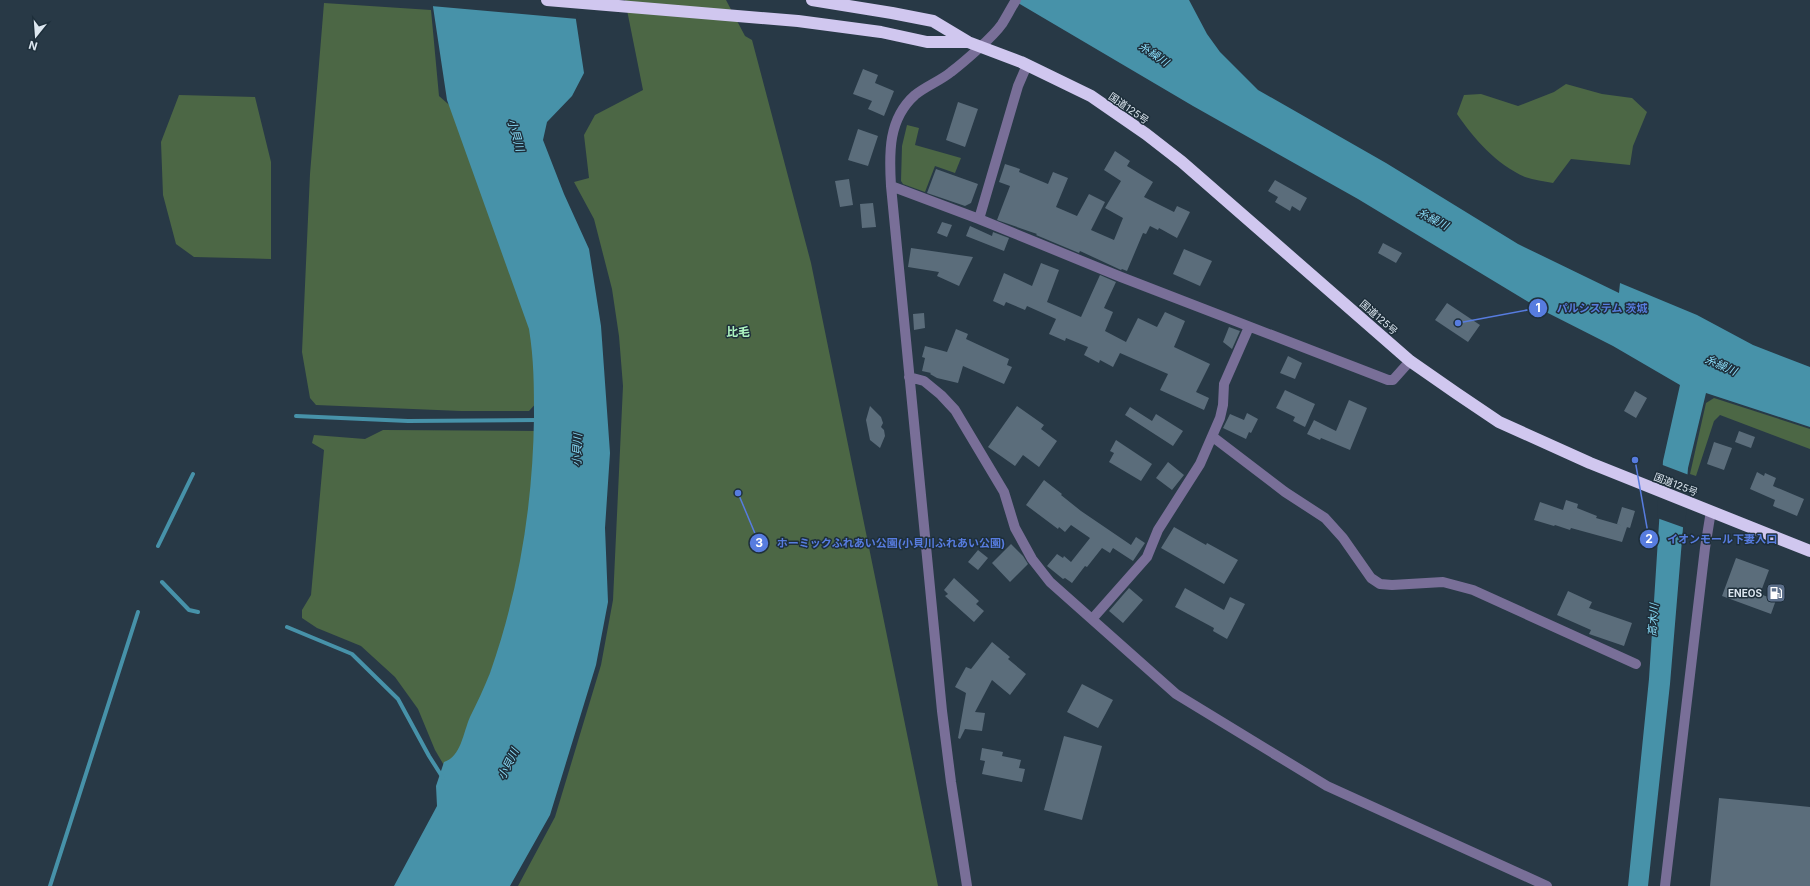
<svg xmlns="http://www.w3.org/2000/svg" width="1810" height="886" font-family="Inter,'Noto Sans JP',sans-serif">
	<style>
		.green { fill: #4c6745 }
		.water { fill: #4792a9 }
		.pier { fill: #283946 }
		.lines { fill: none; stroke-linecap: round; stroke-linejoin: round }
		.stream { stroke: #4792a9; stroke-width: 4 }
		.building { fill: #5b6d7b }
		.minor { stroke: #796f98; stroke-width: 10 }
		.highway { stroke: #d0c7ef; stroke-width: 12 }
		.labels { text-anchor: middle; stroke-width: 3; stroke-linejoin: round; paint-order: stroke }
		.street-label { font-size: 10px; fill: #dde7f0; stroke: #1e2f3b }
		.poi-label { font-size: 10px; font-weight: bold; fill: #dde7f0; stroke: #1e2f3b; text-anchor: end }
		.water-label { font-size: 11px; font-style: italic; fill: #89dcf8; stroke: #1e2f3b }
		.quarter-label { font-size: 12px; font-weight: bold; fill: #aef5c1; stroke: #1e2f3b }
		.leader { fill: none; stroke: #577cdf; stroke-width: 1.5 }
		.callout-dot { fill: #577cdf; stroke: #1e2f3b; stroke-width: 1.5 }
		.mark-label { font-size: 12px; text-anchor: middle; font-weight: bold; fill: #fff }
		.callout-label { font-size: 11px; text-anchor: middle; font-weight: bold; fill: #577cdf; stroke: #1e2f3b; stroke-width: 3; stroke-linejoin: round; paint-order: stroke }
	</style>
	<rect width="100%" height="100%" fill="#283946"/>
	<path class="green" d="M625,0H726L745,36L752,40L811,263L938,886H518L555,817L601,665L613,600L623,386L619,336L612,289L594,219L574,182L589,178L584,135L595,115L643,90Z
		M324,3L431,10L439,96L455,110L534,331L539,400L529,411H461L316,405L310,398L302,352L310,174Z
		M1566,84L1602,94L1632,98L1647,112L1633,146L1630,165L1571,159L1553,183C1544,181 1534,180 1525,177C1496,164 1474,139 1457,114L1464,95L1481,94L1518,106L1554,92Z
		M179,95L255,97L271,162V259L194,257L176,244L163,195L161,142Z
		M907,125L919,128L915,145L961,158L955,173L935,166L925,192L903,184L901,181L902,146Z
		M1714,398L1810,429V449L1720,415L1714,421L1696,476L1690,474L1706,403Z
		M383,430L538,431L535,481L514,611L456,763L445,767L435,750L418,709L395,677L361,646L317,628L302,618V610L311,595L324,450L312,443L314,435L365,439Z"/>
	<path class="water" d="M432,0H573L584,73L572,96L547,122L543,140L564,194L589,249L601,326L610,453L605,528L608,602L596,665L550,815L510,886H394L437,806L436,786L444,762C461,757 463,733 470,717C477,703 484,688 490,673C519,591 533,504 534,417C534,386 534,360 529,329L447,100Z
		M1013,0H1189L1207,34L1220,52L1258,90L1386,163L1518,244L1619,293L1620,283L1697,315L1753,345L1810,367V427L1706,393L1688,468L1670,684L1648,886H1628L1649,679L1663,461L1680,385L1613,346L1540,309L1358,199L1193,106Z"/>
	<path class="pier" d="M430,0H575L578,19L431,6Z
		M1660,464L1689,475L1685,528L1657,518Z"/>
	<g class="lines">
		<path class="stream" d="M296,416L408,421L538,420
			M158,546L193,474
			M162,582L189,610L198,612
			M287,627L352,654L398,699L429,756L443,778
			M50,886L138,612"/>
	</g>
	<path class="building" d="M863,69L878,75L875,83L894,91L884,116L868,109L872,101L853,94Z
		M958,102L978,109L965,147L946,140Z
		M858,129L878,136L868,166L848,160Z
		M1115,151L1130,161L1127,166L1153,182L1144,197L1174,212L1177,206L1190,212L1177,238L1159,228L1158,230L1150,226L1146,234L1143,233L1127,271L1122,269L1121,270L1080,251L1079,253L1036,235L1037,234L997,220L1010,186L999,182L1005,164L1020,169L1019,172L1048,184L1053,172L1068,178L1056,207L1077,216L1089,194L1105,202L1091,230L1114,240L1123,218L1105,208L1121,181L1104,170Z
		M936,169L978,184L971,203L965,206L927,193Z
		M849,179L853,205L840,207L835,181Z
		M1275,180L1307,198L1300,211L1292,206L1290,211L1275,202L1278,197L1268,191Z
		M873,203L876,227L862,228L860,204Z
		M942,222L952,225L947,237L937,233Z
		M970,226L992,236L993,232L1009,238L1004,251L966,236Z
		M1383,243L1402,253L1396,263L1378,253Z
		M911,248L973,257L959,286L937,276L939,272L908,267Z
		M1184,249L1212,261L1200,286L1173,274Z
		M1041,263L1059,270L1047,302L1081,317L1100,275L1116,282L1104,308L1113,312L1105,331L1126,342L1138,318L1157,327L1165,312L1185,321L1174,347L1210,364L1196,392L1209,398L1204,410L1160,390L1168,374L1120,353L1113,367L1100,360L1099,363L1084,355L1088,347L1066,338L1065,341L1049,334L1056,319L1027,306L1025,310L1006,302L1004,306L993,301L1004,273L1032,286Z
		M1447,303L1480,325L1468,342L1435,320Z
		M924,313L925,328L914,330L913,314Z
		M1229,327L1240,331L1232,349L1223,342Z
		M956,329L968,334L966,339L1009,359L1007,365L1012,367L1004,384L963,366L958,383L937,378L930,374L931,373L922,371L925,358L922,357L925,346L947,352Z
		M1288,356L1302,363L1295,379L1280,373Z
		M1285,390L1315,404L1305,427L1293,421L1295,417L1276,408Z
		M1635,391L1647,398L1636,418L1624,411Z
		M1349,400L1367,408L1350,450L1321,438L1320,440L1307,434L1314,420L1336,431Z
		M870,406L881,417L883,423L881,427L884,430L885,436L880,448L870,440L866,420Z
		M1017,406L1044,425L1041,429L1057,441L1039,467L1023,455L1015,466L988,447Z
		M1130,407L1152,421L1156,414L1183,431L1173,446L1125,415Z
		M1247,413L1258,419L1251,433L1249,432L1246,439L1223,428L1230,414L1244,420Z
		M1739,431L1755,437L1751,448L1735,442Z
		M1116,440L1152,464L1141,481L1109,462L1114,453L1110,451Z
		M1714,442L1732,448L1724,470L1707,464Z
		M1168,462L1184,475L1172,490L1156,478Z
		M1757,472L1764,476L1765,473L1776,478L1773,486L1804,499L1797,516L1773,506L1775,500L1750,489Z
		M1044,480L1062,494L1061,495L1081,511L1131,545L1136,537L1145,543L1133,561L1113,548L1110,553L1102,548L1087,567L1085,566L1072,583L1065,578L1063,579L1047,566L1057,554L1063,558L1064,556L1071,562L1090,538L1071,525L1065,532L1059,527L1058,529L1026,505Z
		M1566,500L1578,504L1577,508L1597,516L1596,518L1627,527L1622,542L1571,528L1570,530L1555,525L1554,526L1534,520L1540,502L1563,510Z
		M1622,507L1635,511L1630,528L1617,524Z
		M1174,527L1206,545L1207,543L1238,560L1224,584L1161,548Z
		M1011,544L1023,556L1028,564L1010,582L992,563Z
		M978,550L988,558L978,570L968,562Z
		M1736,558L1769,570L1760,594L1776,600L1771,614L1722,596Z
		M954,578L979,601L976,604L984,611L974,622L945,596L948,594L944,590Z
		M1129,588L1143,600L1123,623L1109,611Z
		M1185,588L1224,610L1230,597L1245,604L1227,639L1213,631L1214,628L1175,607Z
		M1568,591L1592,602L1589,608L1632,623L1624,646L1589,634L1591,630L1557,615Z
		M992,642L1010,657L1008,659L1026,674L1010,695L992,680L975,712L985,713L982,731L965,729L960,739L958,738L966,693L955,687L966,667L971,669Z
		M1082,684L1113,700L1098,728L1067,712Z
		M1064,736L1102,746L1082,820L1044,810Z
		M982,748L1003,752L1002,756L1021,760L1019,768L1025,769L1022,782L982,774L985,761L980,760Z
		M1719,798L1810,807V886H1710Z"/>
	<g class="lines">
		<path class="minor" d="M891,186L979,219L1121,277L1388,380H1393L1410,361
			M979,219L1018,86L1027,65
			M909,377L924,381L941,395L955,410L1004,492L1015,528L1032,559L1050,582L1176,694L1327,786L1547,886
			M1213,437L1285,492L1325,518L1343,538L1371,578L1380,584L1392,585L1443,582L1473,590L1636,664
			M1093,618L1147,557L1158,530L1200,464L1220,418L1223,405L1224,384L1249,327
			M967,886L951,782L942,711L891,186C889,153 888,119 915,95C926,86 940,81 951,72C964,62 993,37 1002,24C1007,16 1011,8 1016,0
			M1665,886L1705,548L1711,511"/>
		<path class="highway" d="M547,0L798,21L881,32L927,42H967
			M812,0L892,13L933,21L968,42L1021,62L1091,96L1146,134L1182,162L1410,361L1456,393L1499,422L1590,463L1810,551"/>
	</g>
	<defs>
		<g id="fuel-square" transform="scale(1)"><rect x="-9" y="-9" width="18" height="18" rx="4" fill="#5c6f8a" stroke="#1e2f3b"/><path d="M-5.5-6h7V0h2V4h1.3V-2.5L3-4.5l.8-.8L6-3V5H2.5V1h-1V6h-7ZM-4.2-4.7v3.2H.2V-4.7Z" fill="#fff"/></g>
	</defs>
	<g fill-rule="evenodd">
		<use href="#fuel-square" x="1776" y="593"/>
	</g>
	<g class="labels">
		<g class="street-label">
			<text transform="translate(1129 108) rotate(35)" y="4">国道125号</text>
			<text transform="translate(1379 317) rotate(41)" y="4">国道125号</text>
			<text transform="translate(1676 484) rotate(21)" y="4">国道125号</text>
		</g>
		<g class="poi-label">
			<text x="1762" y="597">ENEOS</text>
		</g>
		<g class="water-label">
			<text transform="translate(1154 54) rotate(34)" y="4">糸繰川</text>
			<text transform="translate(516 135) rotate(74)" y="4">小貝川</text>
			<text transform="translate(1433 219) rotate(27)" y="4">糸繰川</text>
			<text transform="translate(1721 365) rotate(24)" y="4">糸繰川</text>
			<text transform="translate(577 450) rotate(-88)" y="4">小貝川</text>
			<text transform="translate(1653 620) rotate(-86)" y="4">高木川</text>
			<text transform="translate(508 764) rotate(-64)" y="4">小貝川</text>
		</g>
		<g class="quarter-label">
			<text x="738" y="336">比毛</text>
		</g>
	</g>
	<path class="leader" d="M1458 323L1538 308M1635 460L1649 539M738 493L759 543"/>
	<g class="callout-dot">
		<circle cx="1458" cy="323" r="4"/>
		<circle cx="1635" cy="460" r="4"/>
		<circle cx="738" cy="493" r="4"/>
		<circle cx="1538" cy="308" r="10"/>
		<circle cx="1649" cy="539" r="10"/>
		<circle cx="759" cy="543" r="10"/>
	</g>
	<g class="mark-label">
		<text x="1538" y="312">1</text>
		<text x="1649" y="543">2</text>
		<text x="759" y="547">3</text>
	</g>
	<g class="callout-label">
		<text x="1602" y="312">パルシステム 茨城</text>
		<text x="1722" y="543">イオンモール下妻入口</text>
		<text x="891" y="547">ホーミックふれあい公園(小貝川ふれあい公園)</text>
	</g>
	<g transform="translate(36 36) rotate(197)" stroke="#1e2f3b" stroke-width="3" paint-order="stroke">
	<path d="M0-3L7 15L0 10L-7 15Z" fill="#dde7f0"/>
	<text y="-6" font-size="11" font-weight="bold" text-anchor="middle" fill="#dde7f0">N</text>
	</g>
</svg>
